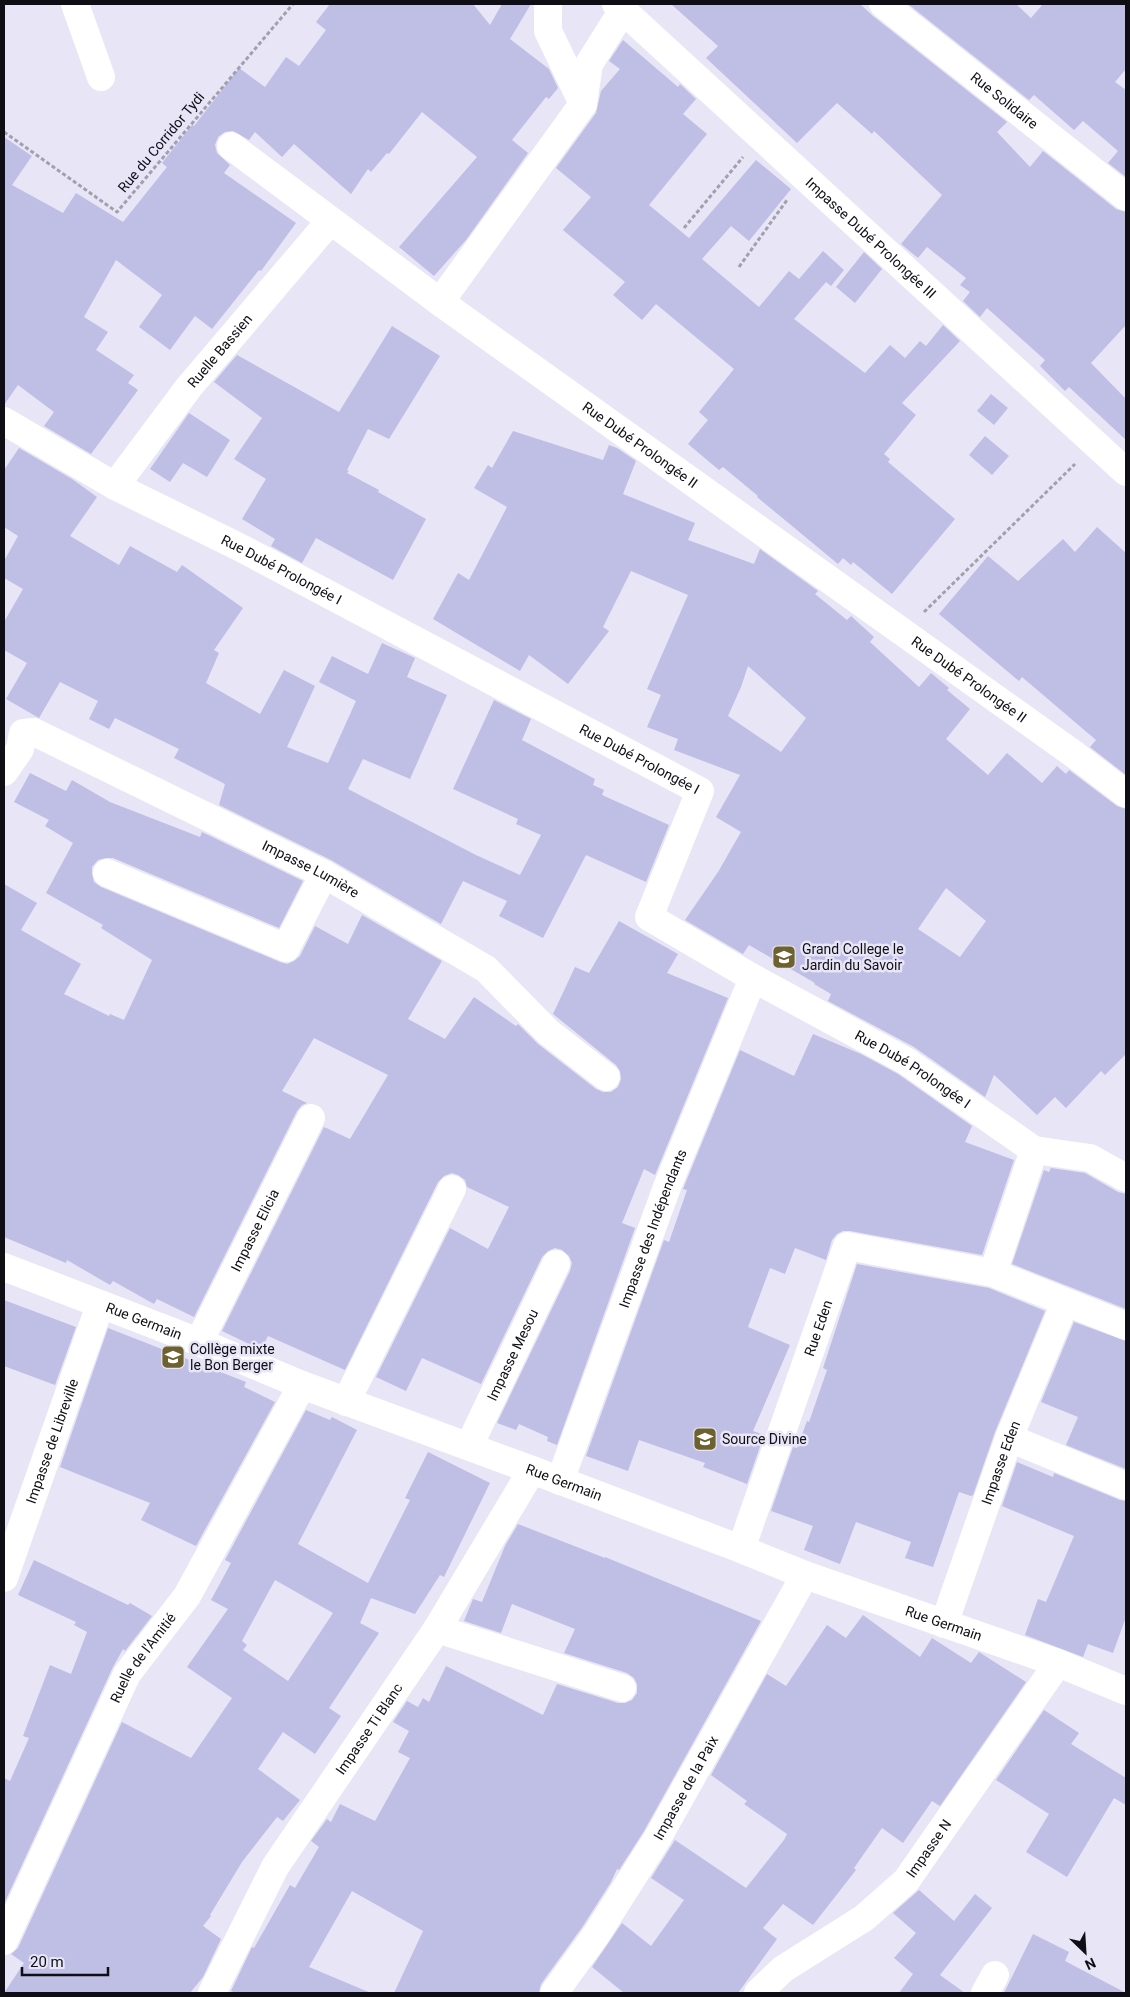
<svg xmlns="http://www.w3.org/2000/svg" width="1130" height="1997" font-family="Roboto,sans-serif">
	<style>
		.building { fill: #bfbee5; fill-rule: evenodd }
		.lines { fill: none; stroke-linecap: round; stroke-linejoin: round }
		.path { stroke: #a2a0ae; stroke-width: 3; stroke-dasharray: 4 2.5; stroke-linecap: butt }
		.minor { stroke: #fff; stroke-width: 28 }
		.labels { text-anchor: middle; stroke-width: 5; stroke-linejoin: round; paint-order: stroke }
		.street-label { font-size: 14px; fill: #0f0e14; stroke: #e7e5f6 }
		.poi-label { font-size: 14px; fill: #0f0e14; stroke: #e7e5f6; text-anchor: start }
	</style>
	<rect width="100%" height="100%" fill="#e7e5f6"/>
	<path class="building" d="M330,4H473L490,25L502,4H531L510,39L549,69L558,88L549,99L546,97L512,140L528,153L466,240L434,276L399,247L477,157L422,112L389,154L387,153L371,172L368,169L351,194L294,144L282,157L255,132L249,140L233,131L225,132L218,137L215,145L217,153L230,165L224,173L296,223L261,271L259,270L212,329L195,316L170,350L139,327L162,295L116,260L84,317L108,332L96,350L134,375L128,383L138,390L91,454L44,426L54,412L18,385L4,405V137L32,156L12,185L63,213L76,193L123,222L167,167L162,163L192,125L194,126L239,68L265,87L286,57L299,66L326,30L316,22Z
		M671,4H860L873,16L1007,122L997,132L1030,167L1043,151L1116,209L1126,212V325L1091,363L1126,399V440L1069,387L1065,391L1040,366L1045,360L987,308L980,317L963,301L970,292L960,285L966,278L927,247L918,258L901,244L942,195L874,131L872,134L837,103L797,143L706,58L718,46Z
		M908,4H1016L1031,18L1043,4H1126V69L1115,82L1126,90V177L1108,163L1118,151L1083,121L1074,130L1034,95L1029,100Z
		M623,40L678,87L680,84L696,99L683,114L707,134L649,205L689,238L756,160L791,189L749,241L731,226L702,259L759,307L789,271L799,279L823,251L844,270L831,286L826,282L794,319L865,373L890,345L905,358L920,341L926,346L943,325L960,341L902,403L916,415L884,454L890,459L888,462L955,519L892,594L853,562L851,565L843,558L838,564L757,497L758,496L723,467L719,470L688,444L708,420L699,412L734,369L656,304L642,320L613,295L625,282L563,230L591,197L556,168L596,113L601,91L620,69L609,61Z
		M864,252L882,269L855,303L836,287Z
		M392,326L440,356L389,439L368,429L347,470L349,471L347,473L379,490L378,492L426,519L393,580L316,538L302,563L271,546L275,539L242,519L266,479L234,459L262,418L214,382L237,355L339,412Z
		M991,394L1008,408L994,425L977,411Z
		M189,413L230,440L207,477L183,463L170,482L150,469Z
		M513,431L603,460L609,445L617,448L636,461L623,494L695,523L688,540L754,564L760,549L818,591L815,594L847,620L851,616L874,637L870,642L919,687L931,673L949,688L947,690L970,709L946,739L988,775L1007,753L1042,783L1057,766L1066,774L1069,770L1117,806L1126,809V1054L1105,1075L1101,1071L1066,1108L1055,1097L1037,1115L994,1075L985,1097L914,1047L828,1001L831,994L814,984L815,983L749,945L743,954L685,920L718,872L741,832L716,817L740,775L674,750L678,739L647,727L661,695L647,689L688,595L631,571L603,627L609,631L568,684L529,655L520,671L433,619L458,573L469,580L507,507L474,488L488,465L492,468ZM748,666L806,718L781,752L728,716L741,687ZM946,888L986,921L960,957L918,929Z
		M985,436L1009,456L992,475L969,455Z
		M19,448L72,479L97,497L70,536L119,565L130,546L177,572L182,565L243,608L214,650L219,653L206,683L260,714L284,670L315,686L287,747L328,763L356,701L319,682L332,656L368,674L382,643L415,658L407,677L447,695L410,779L363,759L348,789L476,855L520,875L541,835L516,824L518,819L453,789L494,700L531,719L522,740L595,779L593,785L604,790L602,795L669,825L646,882L586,855L543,938L499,916L507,901L463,881L441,924L331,860L219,805L225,784L174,758L179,749L115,718L109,729L89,719L98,701L60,682L39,718L6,699L27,663L4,650V622L23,589L4,578V561L18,536L4,527V470Z
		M1097,527L1126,553V775L1090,747L1096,740L1022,677L1019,681L939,614L988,556L1018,581L1063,539L1075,552Z
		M30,773L66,791L72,780L110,802L200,837L202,832L303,881L279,928L113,858H106L98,860L92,867V874L94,882L101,887L280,962L287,964L294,961L300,956L315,926L348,944L362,915L442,961L408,1019L445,1039L474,997L516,1026L518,1024L538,1044L596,1089L603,1092H611L618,1087L621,1079L620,1071L616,1065L553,1014L575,967L589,973L619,921L678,954L667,973L728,998L655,1175L644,1169L622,1223L635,1228L557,1445L547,1441L548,1437L519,1424L516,1430L497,1423L570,1271L572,1263L569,1256L562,1250L555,1248L548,1251L542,1257L481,1384L422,1358L406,1391L376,1377L450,1228L488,1249L509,1207L467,1187L465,1180L458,1175L452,1173L444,1176L438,1182L345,1370L268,1336L261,1350L222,1331L324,1127L350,1139L388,1075L314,1038L282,1091L307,1103L302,1105L297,1111L194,1317L157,1299L154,1304L113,1281L110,1285L67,1260L66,1263L4,1237V884L37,903L21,930L81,964L64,994L109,1016L110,1014L124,1020L152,960L101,928L103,925L46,893L73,843L45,826L49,820L14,802Z
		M813,1034L861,1054L898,1074L972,1126L965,1142L1014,1160L982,1255L850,1231H843L837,1234L832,1240L826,1260L795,1248L785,1274L770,1268L748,1327L790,1345L753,1431L764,1435L747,1484L703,1467L705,1463L639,1440L628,1471L586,1456L664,1240L669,1242L687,1190L683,1189L740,1050L794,1076Z
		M1051,1168L1085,1173L1118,1192L1126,1194V1309L1012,1264L1044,1170L1049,1172Z
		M857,1264L989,1288L1045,1311L995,1432L973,1495L971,1496L959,1492L933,1567L905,1558L911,1542L856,1522L840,1564L804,1550L813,1526L771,1511L793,1447L797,1448L807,1421L809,1422L827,1370L823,1368Z
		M4,1300L76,1327L55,1385L4,1366Z
		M1074,1322L1126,1341V1469L1066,1445L1078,1417L1041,1402Z
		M108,1328L246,1382L244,1387L275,1402L196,1546L141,1520L150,1503L60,1467Z
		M306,1410L330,1420L332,1417L357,1430L298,1544L368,1583L410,1500L405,1498L428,1452L490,1483L444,1577L440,1575L415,1614L371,1598L360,1623L379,1633L329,1708L341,1716L315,1754L283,1732L258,1769L300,1800L283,1821L277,1817L242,1862L210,1915L211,1916L203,1926L221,1939L203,1977L190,1993H4L24,1963L11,1954L18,1948L122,1722L191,1758L232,1698L187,1667L228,1609L211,1600L231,1563L225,1560ZM275,1580L333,1613L288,1681L243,1650L247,1645L242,1641Z
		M1017,1462L1053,1477L1054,1473L1120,1500L1126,1501V1617L1113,1653L1088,1644L1083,1657L1025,1635L1038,1599L1046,1602L1074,1536L1002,1506Z
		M518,1524L605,1558V1557L761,1621L644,1831L619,1870L617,1869L611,1882L583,1926L541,1984L539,1993H394L423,1931L352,1891L309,1967L371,1993H236L231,1991L252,1947L254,1948L290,1885L295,1888L319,1847L311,1841L327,1819L331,1822L340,1804L375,1821L410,1758L398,1752L409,1731L393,1722L407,1701L418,1707L423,1698L429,1702L446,1666L543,1715L557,1684L618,1703H625L632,1700L637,1693V1684L634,1678L627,1673L564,1653L575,1629L512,1604L501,1633L464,1621L473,1599L482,1602L505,1546Z
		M34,1560L128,1605L130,1603L152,1616L125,1651L123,1649L113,1667L4,1904V1778L10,1781L29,1738L23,1736L50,1665L71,1674L87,1632L74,1625L76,1622L18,1595Z
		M863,1615L920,1657L932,1638L971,1663L979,1652L1026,1682L940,1806L932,1801L903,1843L882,1828L854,1868L856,1870L813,1925L783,1904L763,1928L777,1939L738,1993H624L592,1967L622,1923L651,1946L684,1900L651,1878L675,1840L746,1888L784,1840L787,1834L744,1804L747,1801L711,1775L767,1674L786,1686L827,1625L846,1638Z
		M1044,1710L1079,1733L1071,1744L1126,1778V1805L1114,1798L1067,1877L1026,1852L1049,1814L996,1780Z
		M919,1890L954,1921L975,1894L992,1908L940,1975L965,1993H899L913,1974L894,1958L916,1933L893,1913Z
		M1033,1934L1069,1952L1065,1961L1126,1993H1004Z"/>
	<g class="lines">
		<path class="path" d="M4,132L117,212L293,4
			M684,228L743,157
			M739,267L787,200
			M924,612L1075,464"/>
		<g class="minor">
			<path d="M75,4L101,77"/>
			<path id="s1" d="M548,4V31L583,104L440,302L1075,755L1126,794"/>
			<path id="s2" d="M616,4L1126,472"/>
			<path id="s3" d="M883,4L1126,197"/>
			<path d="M583,104L589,64L623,10"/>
			<path d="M231,146L440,302"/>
			<path id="s4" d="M4,421L115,486L241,548L700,791L649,917L753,978L906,1061L1034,1150L993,1273L1126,1326"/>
			<path id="s5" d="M115,486L189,387L330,221"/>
			<path id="s6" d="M4,772L20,749L23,733L34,732L324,874L486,969L548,1032L606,1077"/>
			<path d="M107,873L286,948L324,874"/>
			<path d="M1034,1150L1090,1158L1126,1178"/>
			<path id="s7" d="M4,1267L199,1342L302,1385L532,1470L741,1549L805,1575L1058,1663L1126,1691"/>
			<path id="s8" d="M199,1342L311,1118"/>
			<path d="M346,1402L452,1189"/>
			<path d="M1009,1438L1126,1486"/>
			<path id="s9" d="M469,1446L556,1264"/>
			<path id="s10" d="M560,1481L667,1187L753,978"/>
			<path id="s11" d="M741,1549L847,1246L993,1273"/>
			<path id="s12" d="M4,1578L100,1305"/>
			<path id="s13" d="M944,1624L1009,1438L1065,1303"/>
			<path d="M437,1629L622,1688"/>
			<path id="s14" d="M4,1941L127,1674L187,1596L302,1385"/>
			<path id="s15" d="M212,1993L275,1867L437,1629L532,1470"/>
			<path id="s16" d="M554,1993L596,1935L657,1839L805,1575"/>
			<path id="s17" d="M758,1993L783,1969L864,1918L906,1881L1058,1663"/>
			<path d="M985,1993L995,1975"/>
		</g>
	</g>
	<defs>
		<g id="school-square" transform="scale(1.25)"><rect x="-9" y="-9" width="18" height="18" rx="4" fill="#6d622f" stroke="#e7e5f6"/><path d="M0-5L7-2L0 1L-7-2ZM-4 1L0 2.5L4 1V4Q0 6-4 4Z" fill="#fff"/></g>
	</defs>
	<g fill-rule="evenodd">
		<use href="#school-square" x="784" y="957"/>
		<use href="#school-square" x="173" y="1357"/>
		<use href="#school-square" x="705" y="1439"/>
	</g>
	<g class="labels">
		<g class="street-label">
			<text dy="5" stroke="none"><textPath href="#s3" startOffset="155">Rue Solidaire</textPath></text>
			<text transform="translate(161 142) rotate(-50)" y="5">Rue du Corridor Tydi</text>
			<text dy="5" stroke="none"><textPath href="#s2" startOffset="346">Impasse Dubé Prolongée III</textPath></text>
			<text dy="5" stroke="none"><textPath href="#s5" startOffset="171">Ruelle Bassien</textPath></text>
			<text dy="5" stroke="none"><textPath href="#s1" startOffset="598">Rue Dubé Prolongée II</textPath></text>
			<text dy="5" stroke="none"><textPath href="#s4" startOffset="315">Rue Dubé Prolongée I</textPath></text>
			<text dy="5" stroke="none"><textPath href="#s1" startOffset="1002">Rue Dubé Prolongée II</textPath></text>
			<text dy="5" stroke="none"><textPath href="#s4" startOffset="720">Rue Dubé Prolongée I</textPath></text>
			<text dy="5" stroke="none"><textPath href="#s6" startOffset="364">Impasse Lumière</textPath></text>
			<text dy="5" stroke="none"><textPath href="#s4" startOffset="1229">Rue Dubé Prolongée I</textPath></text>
			<text dy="5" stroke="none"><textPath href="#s10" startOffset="269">Impasse des Indépendants</textPath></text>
			<text dy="5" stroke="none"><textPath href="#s8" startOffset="125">Impasse Elicia</textPath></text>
			<text dy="5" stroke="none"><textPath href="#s7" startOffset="150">Rue Germain</textPath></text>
			<text dy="5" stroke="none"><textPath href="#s11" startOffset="234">Rue Eden</textPath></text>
			<text dy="5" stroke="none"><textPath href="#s9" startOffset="101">Impasse Mesou</textPath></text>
			<text dy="5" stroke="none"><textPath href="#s12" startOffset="145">Impasse de Libreville</textPath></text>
			<text dy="5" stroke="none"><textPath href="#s13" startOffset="171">Impasse Eden</textPath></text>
			<text dy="5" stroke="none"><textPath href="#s7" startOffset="600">Rue Germain</textPath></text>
			<text dy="5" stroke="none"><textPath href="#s7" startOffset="1005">Rue Germain</textPath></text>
			<text dy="5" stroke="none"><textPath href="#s14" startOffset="316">Ruelle de l'Amitié</textPath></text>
			<text dy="5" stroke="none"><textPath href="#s15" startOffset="308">Impasse Ti Blanc</textPath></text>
			<text dy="5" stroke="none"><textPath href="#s16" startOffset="244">Impasse de la Paix</textPath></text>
			<text dy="5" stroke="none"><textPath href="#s17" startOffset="226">Impasse N</textPath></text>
		</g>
		<g class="poi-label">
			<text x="802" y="954">Grand College le<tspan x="802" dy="16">Jardin du Savoir</tspan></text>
			<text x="190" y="1354">Collège mixte<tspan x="190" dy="16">le Bon Berger</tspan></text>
			<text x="722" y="1444">Source Divine</text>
		</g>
	</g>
	<rect width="1130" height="1997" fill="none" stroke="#0f0e14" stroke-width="10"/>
	<g transform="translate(1085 1952) rotate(155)" stroke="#e7e5f6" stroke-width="4" paint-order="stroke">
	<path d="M0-4L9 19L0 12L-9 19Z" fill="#0f0e14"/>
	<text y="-8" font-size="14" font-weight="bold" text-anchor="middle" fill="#0f0e14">N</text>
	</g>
	<path d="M22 1967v8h86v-8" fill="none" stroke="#0f0e14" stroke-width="2.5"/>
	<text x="30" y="1967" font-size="15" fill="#0f0e14" stroke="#e7e5f6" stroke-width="4" paint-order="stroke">20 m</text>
</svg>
